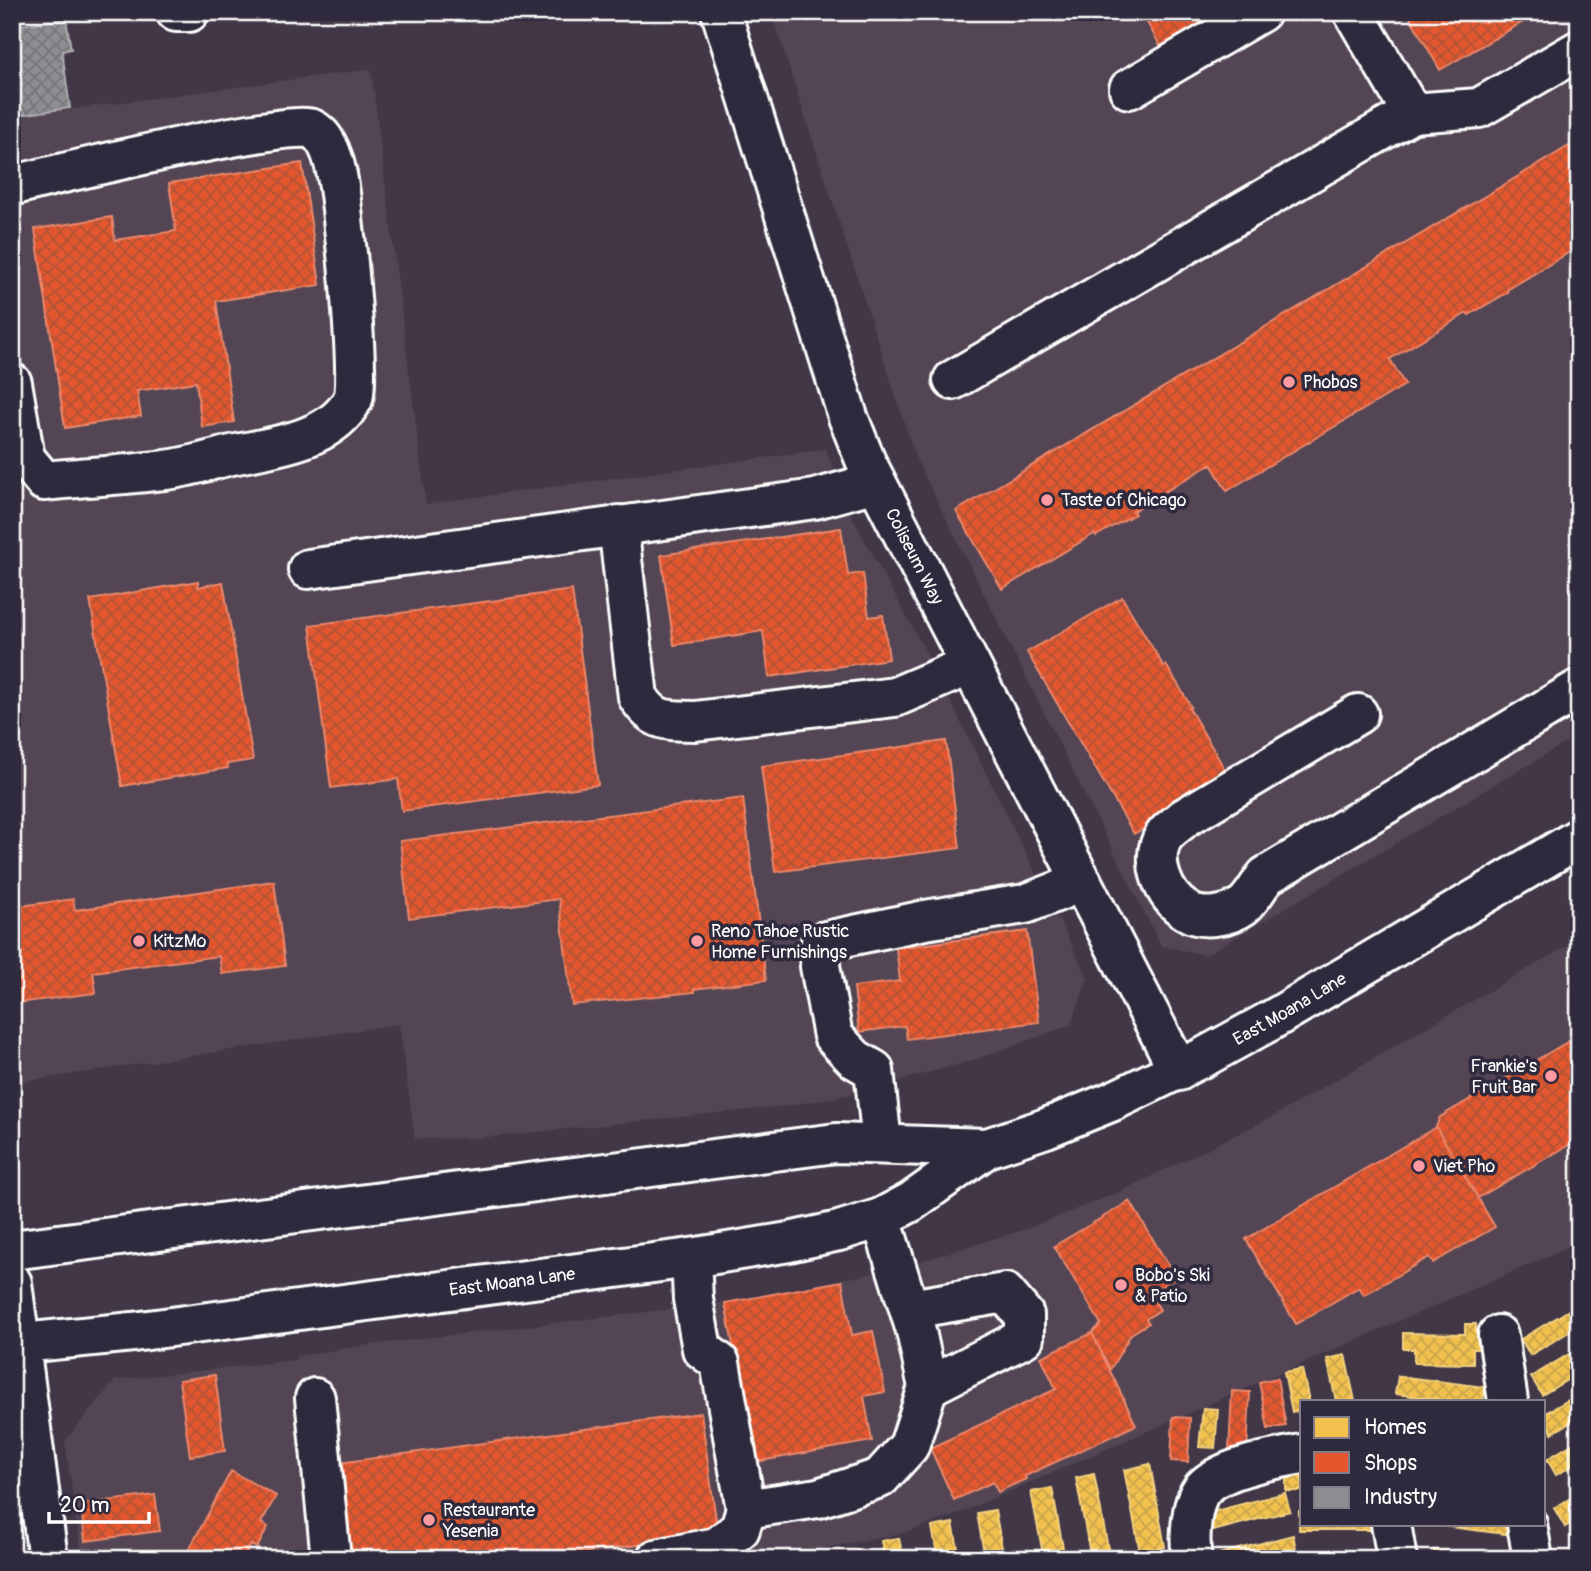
<svg xmlns="http://www.w3.org/2000/svg" width="1591" height="1571" font-family="Pangolin,sans-serif">
	<style>
		.built { fill: #524452 }
		.homes { fill: url(#homes-cross-hatch); stroke: #f6d483; stroke-width: 2 }
		.shops { fill: url(#shops-cross-hatch); stroke: #ec896d; stroke-width: 2 }
		.industry { fill: url(#industry-cross-hatch); stroke: #afafb3; stroke-width: 2 }
		.lines { fill: none; stroke-linecap: round; stroke-linejoin: round }
		.minor-casing { stroke: #fff; stroke-width: 44 }
		.major-casing { stroke: #fff; stroke-width: 44 }
		.minor { stroke: #2f2a3d; stroke-width: 38 }
		.major { stroke: #2f2a3d; stroke-width: 38 }
		.poi-dot { fill: #ff9aa2; stroke: #2f2a3d; stroke-width: 2.5 }
		.labels { text-anchor: middle; stroke-width: 7; stroke-linejoin: round; paint-order: stroke }
		.poi-label { font-size: 18px; fill: #fff; stroke: #2f2a3d; text-anchor: start }
		.street-label { font-size: 18px; fill: #fff; stroke: #2f2a3d }
	</style>
	<defs>
		<pattern id="homes-cross-hatch" width="8" height="8" patternUnits="userSpaceOnUse" patternTransform="scale(1.75)"><rect width="8" height="8" fill="#f2c14e"/><path d="M0 0l8 8M0 8l8-8" fill="none" stroke="#c8a44e"/></pattern>
		<pattern id="shops-cross-hatch" width="8" height="8" patternUnits="userSpaceOnUse" patternTransform="scale(1.75)"><rect width="8" height="8" fill="#e4572e"/><path d="M0 0l8 8M0 8l8-8" fill="none" stroke="#af5338"/></pattern>
		<pattern id="industry-cross-hatch" width="8" height="8" patternUnits="userSpaceOnUse" patternTransform="scale(1.75)"><rect width="8" height="8" fill="#8d8d92"/><path d="M0 0l8 8M0 8l8-8" fill="none" stroke="#76767a"/></pattern>
	</defs>
	<rect width="100%" height="100%" fill="#413747"/>
	<filter id="ink" filterUnits="userSpaceOnUse"><feTurbulence type="fractalNoise" baseFrequency=".0143" numOctaves="2"/><feDisplacementMap in="SourceGraphic" scale="14" xChannelSelector="R" yChannelSelector="G"/><feConvolveMatrix kernelMatrix="1 2 1 2 8 2 1 2 1" color-interpolation-filters="sRGB"/></filter>
	<g filter="url(#ink)">
		<path class="built" d="M771,12H1579V735L1206,955L1161,946L916,459Z
			M371,69L426,504L826,449L851,515L925,650L1088,978L1071,1025L971,1061L848,1095L787,1106L480,1138L415,1139L399,1024L22,1082L12,1018V117Z
			M1579,939V1243L953,1516L907,1532L767,1559H82L65,1441L115,1380L296,1360V1356L367,1345L721,1303L864,1275L931,1258L1029,1228L1119,1192L1272,1117Z"/>
		<path class="homes" d="M1579,1304V1326L1530,1355L1521,1339Z
			M1465,1324H1476V1334H1482V1349H1473V1364L1414,1363V1349H1403V1333L1465,1334Z
			M1579,1348V1373L1542,1395L1531,1377Z
			M1345,1355L1355,1401H1336L1327,1359Z
			M1302,1369L1309,1401H1302V1411L1292,1412L1284,1372Z
			M1398,1376L1485,1387L1483,1401H1450L1395,1394Z
			M1579,1394V1418L1552,1433L1544,1414Z
			M1203,1408L1218,1409L1215,1448L1199,1447Z
			M1579,1440V1462L1556,1475L1547,1459Z
			M1150,1464L1165,1547L1140,1552L1124,1470Z
			M1286,1472H1302V1491H1286Z
			M1094,1474L1110,1559H1091L1076,1478Z
			M1052,1488L1065,1559H1044L1031,1492Z
			M1285,1493L1290,1511L1205,1533L1200,1515Z
			M1579,1493V1518L1565,1527L1554,1508Z
			M995,1510L1004,1559H985L977,1513Z
			M1299,1511H1302V1524H1386V1530H1299Z
			M953,1523L960,1559H938L932,1527Z
			M1427,1524H1514L1512,1535Z
			M1293,1535L1297,1553L1274,1559H1209L1208,1557Z
			M899,1538L903,1559H885L881,1541Z
			M1579,1548V1559H1574L1570,1553Z
			M1434,1550L1498,1559H1433Z
			M858,1551L859,1559H837V1556Z"/>
		<path class="shops" d="M1141,12H1222L1161,47Z
			M1407,12H1540L1440,70Z
			M1569,146L1579,148V278L1575,271L1578,258L1573,250L1507,290L1508,292L1469,315L1467,313L1390,359L1405,385L1263,469L1227,491L1211,464L1133,511L1135,514L1096,536L1094,534L1002,589L956,511Z
			M302,163L320,285L216,301L234,422L202,427L196,382L137,391L141,416L65,428L35,229L112,217L115,240L176,231L169,183Z
			M841,528L848,575L863,573L869,617L883,615L889,659L769,677L763,631L674,645L661,555Z
			M198,581V587L223,582L253,760L227,764L228,768L122,786L90,600Z
			M572,590L598,785L402,811L398,779L331,788L310,625Z
			M1122,597L1164,667L1166,665L1179,686L1191,707L1189,708L1230,778L1134,834L1027,652Z
			M946,741L960,848L775,872L761,766Z
			M743,798L766,980L694,989L695,992L572,1005L559,899L409,918L400,841Z
			M274,881L285,966L222,974L219,956L93,972L96,993L18,1003L12,956V907L73,899L75,910Z
			M1027,931L1039,1022L907,1039L905,1026L859,1032L854,987L900,981L896,948Z
			M1579,1035V1139L1478,1198L1436,1127L1440,1117Z
			M1436,1127L1495,1227L1433,1263L1429,1257L1364,1295L1359,1287L1296,1324L1246,1239Z
			M1130,1201L1176,1278L1150,1293L1160,1310L1146,1319L1149,1323L1131,1334L1110,1370L1092,1333L1101,1324L1054,1246Z
			M842,1281L852,1335L873,1331L885,1392L864,1396L872,1441L755,1462L725,1303Z
			M1092,1333L1136,1425L1025,1476L1026,1479L998,1492L993,1482L954,1500L930,1448L1056,1389L1041,1357Z
			M215,1375L225,1451L190,1456L179,1380Z
			M1277,1378L1286,1426L1268,1429L1259,1382Z
			M1232,1391L1250,1392L1247,1452L1229,1450Z
			M701,1413L718,1534L537,1559H344L331,1464Z
			M1173,1417L1190,1418L1188,1462L1171,1461Z
			M231,1471L276,1496L261,1523L268,1527L257,1548L251,1545L244,1557L247,1559H184Z
			M155,1495L160,1531L85,1541L81,1504Z"/>
		<path class="industry" d="M66,19L71,49L62,51L70,108L12,116V26Z"/>
		<g class="lines">
			<g class="minor-casing">
				<g id="minor">
					<path d="M176,12H189"/>
					<path id="s1" d="M721,12L848,417L866,462L1179,1071"/>
					<path d="M1129,89L1261,12"/>
					<path d="M1412,113L1479,108L1579,50"/>
					<path d="M12,186C50,175 289,119 312,129C340,142 341,209 345,236C348,260 360,384 353,399C332,442 268,447 227,456C207,461 186,468 165,470C125,475 85,477 44,481L25,458L12,383"/>
					<path d="M953,380L1412,113L1353,12"/>
					<path d="M618,525L638,697C655,723 666,720 695,721L895,697L970,665"/>
					<path d="M308,569L815,499L876,482"/>
					<path d="M1358,714L1184,818C1178,824 1169,829 1164,836C1149,860 1163,897 1187,911C1202,921 1229,916 1243,906C1252,899 1259,885 1266,876L1579,689"/>
					<path d="M882,1143L874,1070L855,1059L833,1036L820,966L821,942L925,920L1025,904L1082,882"/>
					<path d="M691,1258L693,1299L702,1349L720,1363L746,1509L818,1498L880,1478L909,1446L928,1387L916,1331L881,1218"/>
					<path d="M910,1309L1005,1293L1024,1315V1338L928,1387"/>
					<path d="M1498,1335L1508,1401"/>
					<path d="M315,1398L331,1559"/>
					<path d="M1391,1524L1397,1559"/>
					<path d="M1527,1524L1533,1559"/>
					<path d="M656,1559L717,1547L740,1529L746,1509"/>
					<path d="M1192,1559C1189,1540 1190,1499 1205,1486C1226,1467 1274,1459 1302,1454"/>
				</g>
			</g>
			<g class="major-casing">
				<g id="major">
					<path d="M12,1250L836,1143L987,1148"/>
					<path d="M12,1283L48,1559"/>
					<path id="s2" d="M12,1344L133,1332L691,1258L789,1242L839,1231L881,1218L911,1202L987,1148L1046,1128L1113,1101L1206,1056L1270,1021L1579,838"/>
				</g>
			</g>
			<use href="#minor" class="minor"/>
			<use href="#major" class="major"/>
		</g>
	</g>
	<g class="poi-dot">
		<circle cx="1289" cy="382" r="7"/>
		<circle cx="1047" cy="500" r="7"/>
		<circle cx="139" cy="941" r="7"/>
		<circle cx="697" cy="941" r="7"/>
		<circle cx="1551" cy="1076" r="7"/>
		<circle cx="1419" cy="1166" r="7"/>
		<circle cx="1121" cy="1285" r="7"/>
		<circle cx="429" cy="1520" r="7"/>
	</g>
	<g class="labels">
		<g class="poi-label">
			<text x="1303" y="388">Phobos</text>
			<text x="1061" y="506">Taste of Chicago</text>
			<text x="711" y="937">Reno Tahoe Rustic<tspan x="711" dy="21">Home Furnishings</tspan></text>
			<text x="153" y="947">KitzMo</text>
			<text x="1537" y="1072" text-anchor="end">Frankie's<tspan x="1537" dy="21">Fruit Bar</tspan></text>
			<text x="1433" y="1172">Viet Pho</text>
			<text x="1135" y="1281">Bobo's Ski<tspan x="1135" dy="21">&amp; Patio</tspan></text>
			<text x="443" y="1516">Restaurante<tspan x="443" dy="21">Yesenia</tspan></text>
		</g>
		<g class="street-label">
			<text dy="6" stroke="none"><textPath href="#s1" startOffset="579">Coliseum Way</textPath></text>
			<text dy="6" stroke="none"><textPath href="#s2" startOffset="1340">East Moana Lane</textPath></text>
			<text dy="6" stroke="none"><textPath href="#s2" startOffset="504">East Moana Lane</textPath></text>
		</g>
	</g>
	<rect width="1591" height="1571" fill="none" stroke="#2f2a3d" stroke-width="42"/>
	<rect x="21" y="21" width="1549" height="1529" fill="none" stroke="#fff" stroke-width="2.5" filter="url(#ink)"/>
	<rect x="1300" y="1400" width="245" height="126" fill="#2f2a3d" stroke="#827f8b" stroke-width="2"/>
	<rect x="1314" y="1417" width="35" height="21" fill="#f2c14e" stroke="#827f8b" stroke-width="2"/>
	<text x="1364" y="1434" font-size="21" fill="#ffffff">Homes</text>
	<rect x="1314" y="1452" width="35" height="21" fill="#e4572e" stroke="#827f8b" stroke-width="2"/>
	<text x="1364" y="1470" font-size="21" fill="#ffffff">Shops</text>
	<rect x="1314" y="1487" width="35" height="21" fill="#8d8d92" stroke="#827f8b" stroke-width="2"/>
	<text x="1364" y="1504" font-size="21" fill="#ffffff">Industry</text>
	<path d="M49 1512v10h100v-10" fill="none" stroke="#ffffff" stroke-width="3.5"/>
	<text x="60" y="1512" font-size="21" fill="#ffffff" stroke="#2f2a3d" stroke-width="5" paint-order="stroke">20 m</text>
</svg>
